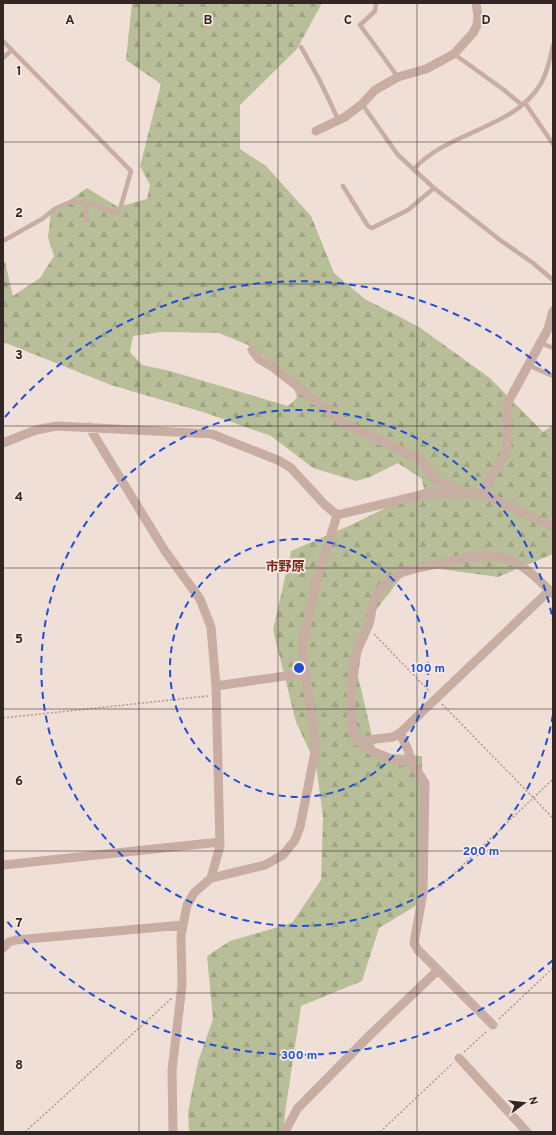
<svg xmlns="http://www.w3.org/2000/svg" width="556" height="1135" font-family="Overpass,'Noto Sans JP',sans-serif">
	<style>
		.forest { fill: url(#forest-firs); fill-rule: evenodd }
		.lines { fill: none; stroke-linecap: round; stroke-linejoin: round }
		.path { stroke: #b3978d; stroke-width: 1.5; stroke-dasharray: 2 2; stroke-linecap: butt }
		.service { stroke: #c8ada3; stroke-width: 4.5 }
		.minor { stroke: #c8ada3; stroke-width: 9 }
		.grid { fill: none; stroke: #322725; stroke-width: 1; stroke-opacity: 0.55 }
		.ring { fill: none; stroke: #1d4ed8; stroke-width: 2; stroke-dasharray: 7 5 }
		.labels { text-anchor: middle; stroke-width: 3.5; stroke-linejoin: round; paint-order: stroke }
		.quarter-label { font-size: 13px; font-weight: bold; fill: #80251f; stroke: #f8eae2 }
		.grid-label { font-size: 13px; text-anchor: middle; font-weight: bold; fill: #322725; stroke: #f8eae2; stroke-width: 3.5; stroke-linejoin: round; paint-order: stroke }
		.centre { fill: #1d4ed8; stroke: #f8eae2; stroke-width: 2 }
		.ring-label { font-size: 12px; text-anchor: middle; font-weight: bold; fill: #1d4ed8; stroke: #f8eae2; stroke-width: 3.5; stroke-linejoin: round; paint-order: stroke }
	</style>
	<defs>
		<pattern id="forest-firs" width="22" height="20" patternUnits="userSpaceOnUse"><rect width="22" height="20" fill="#b8be97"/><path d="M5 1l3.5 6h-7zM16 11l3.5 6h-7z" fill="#9fa382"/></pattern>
	</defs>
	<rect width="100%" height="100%" fill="#f0dfd6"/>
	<path class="forest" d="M132,3H322L297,49L240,105V149L266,166L311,216L334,273L365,299L419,327L490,378L543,432L553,425V554L498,577L411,565L365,624L358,676L376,753L422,756V902L379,928L362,981L301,1006L285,1113L284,1132H189L188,1112L198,1062L213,1019L207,956L230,941L292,923L321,880L323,817L316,765L296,722L273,630L291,551L353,524L424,489L422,479L398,463L370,477L356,481L313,468L271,436L206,413L111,385L3,342V262H5L13,296L40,278L54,256L48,237L51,213L87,188L118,207L147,199L150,185L140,166L161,84L126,60ZM161,332L219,333L248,345L290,375L297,398L288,406L170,371L142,365L130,352L133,336Z"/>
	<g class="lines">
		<path class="path" d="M374,634L430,692
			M442,704L553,818
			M3,718L208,696
			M433,889L441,886L553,779
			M499,1019L553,968
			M464,1052L486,1032
			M25,1132L172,998
			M380,1132L453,1063"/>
		<path class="service" d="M376,3L375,11L360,25L398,77
			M3,41L131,171L120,209L116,213L86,203L73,201L56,208L42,219L3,241
			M301,47L319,79L338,119
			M454,54L504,90L522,105
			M3,58L12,50
			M525,103L553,144
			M362,104L398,155L434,188L500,240L533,263L553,280
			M414,169C448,131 513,129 540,85C547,73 550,59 553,45
			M343,186L368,226L372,228L408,210L434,188
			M86,203V221
			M541,343L553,348
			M528,365L553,376"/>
		<path class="minor" d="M316,131L345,117L362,104L375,90L398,77L426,69L454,54L473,33L477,25L478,16L476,3
			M252,350L259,359L274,368L345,424L420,459L437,481L454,487L461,493
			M89,427L165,551L200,599L211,627L216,686L220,846L211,878L194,893L187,905L181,936L182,986L172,1070L173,1132
			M3,443L36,430L57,426L212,434L280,461L291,468L325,505L337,515
			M482,493L502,460L507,446V404L548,329L553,311
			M337,515L429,493H482L553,527
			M216,686L305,673
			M400,733L408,750L411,761L425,783L423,893L414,943L418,950L493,1025
			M359,741L393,737L400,733L550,590
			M411,761C402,763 390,759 382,755C373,752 358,745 355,736C348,719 351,667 358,649C361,640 367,631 370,621C372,610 372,599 380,590C384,585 390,580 396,576C404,569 435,565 448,562C500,549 516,556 553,594
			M3,865L220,842
			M211,878L265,865L283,855L295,840L300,827L316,747L303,657V642L315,587L337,515
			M3,948L9,942L16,940L183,925
			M459,1058L527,1132
			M285,1132L297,1109L370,1035L438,970"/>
	</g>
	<path class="grid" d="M139,3V1132M278,3V1132M417,3V1132M3,142H553M3,284H553M3,426H553M3,568H553M3,709H553M3,851H553M3,993H553"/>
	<g class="ring">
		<circle cx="299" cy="668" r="129"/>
		<path d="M553 715A258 258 0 1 1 553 621"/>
		<path d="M553 960A387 387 0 0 1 5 919M5 417A387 387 0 0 1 553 376"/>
	</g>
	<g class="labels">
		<g class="quarter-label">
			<text x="285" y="571">市野原</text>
		</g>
	</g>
	<g class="grid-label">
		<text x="70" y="24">A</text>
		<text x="208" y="24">B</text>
		<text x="348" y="24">C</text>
		<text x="486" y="24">D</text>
		<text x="19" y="75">1</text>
		<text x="19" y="217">2</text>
		<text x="19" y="359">3</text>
		<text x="19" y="501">4</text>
		<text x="19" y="643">5</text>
		<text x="19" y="785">6</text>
		<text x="19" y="927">7</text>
		<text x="19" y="1069">8</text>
	</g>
	<circle cx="299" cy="668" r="6" class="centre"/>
	<g class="ring-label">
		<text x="428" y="672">100 m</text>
		<text x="481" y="855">200 m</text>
		<text x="299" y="1059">300 m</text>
	</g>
	<rect width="556" height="1135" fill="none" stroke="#322725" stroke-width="8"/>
	<g transform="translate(524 1103) rotate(75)" stroke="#f8eae2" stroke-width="3" paint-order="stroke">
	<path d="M0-3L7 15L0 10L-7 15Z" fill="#322725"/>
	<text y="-6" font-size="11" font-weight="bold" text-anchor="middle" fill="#322725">N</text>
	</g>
</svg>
